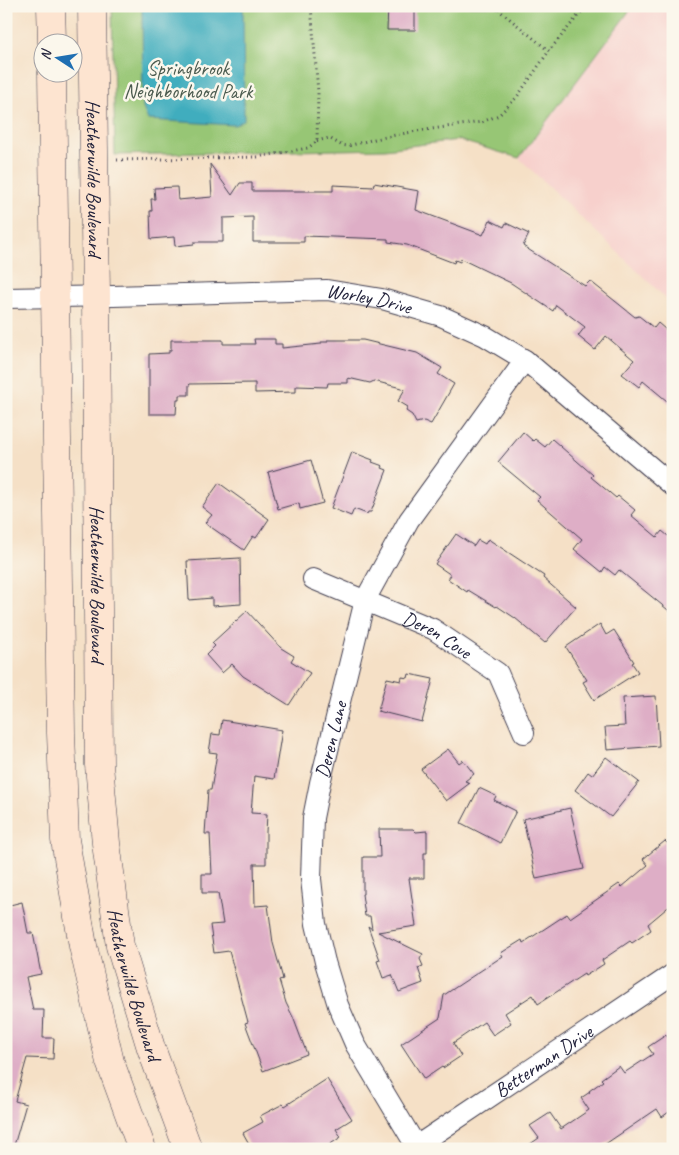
<svg xmlns="http://www.w3.org/2000/svg" width="679" height="1155" font-family="Caveat,sans-serif">
	<style>
		.built { fill: #f7d0cc }
		.green { fill: #97c675; stroke: #5c7458 }
		.water { fill: #40adbe; stroke: #31687c }
		.building { fill: #deaec6 }
		.lines { fill: none; stroke-linecap: round; stroke-linejoin: round }
		.street-casing { stroke: #423e50; stroke-width: 22 }
		.secondary-casing { stroke: #423e50; stroke-width: 29 }
		.path { stroke: #423e50; stroke-width: 3; stroke-dasharray: 1 4; stroke-linecap: butt }
		.street { stroke: #fff; stroke-width: 20 }
		.secondary { stroke: #fde4d0; stroke-width: 28 }
		.labels { text-anchor: middle; stroke-width: 5; stroke-linejoin: round; paint-order: stroke }
		.park-label { font-size: 20px; fill: #4b5b4f; stroke: #fbf7ec }
		.street-label { font-size: 20px; fill: #22223b; stroke: #fbf7ec }
	</style>
	<rect width="100%" height="100%" fill="#fbf7ec"/>
	<filter id="ink" filterUnits="userSpaceOnUse"><feTurbulence type="fractalNoise" baseFrequency=".02" numOctaves="2"/><feDisplacementMap in="SourceGraphic" scale="10" xChannelSelector="R" yChannelSelector="G"/><feConvolveMatrix kernelMatrix="1 2 1 2 8 2 1 2 1" color-interpolation-filters="sRGB"/></filter>
	<filter id="wash" filterUnits="userSpaceOnUse"><feTurbulence type="fractalNoise" baseFrequency=".0096" numOctaves="4" result="noise"/><feDisplacementMap in="SourceGraphic" scale="20" xChannelSelector="R" yChannelSelector="G"/><feGaussianBlur stdDeviation="1.12" result="paint"/><feColorMatrix in="noise" values="0 0 0 0 0 0 0 0 0 0 0 0 0 0 0 0 0 1.4 0 .05"/><feComposite in="paint" operator="in"/></filter>
	<g filter="url(#wash)">
		<rect width="100%" height="100%" fill="#f5e0c6"/>
		<path class="built" d="M633,6H673V305L519,158Z"/>
		<path class="green" d="M112,6H633L519,158L458,140L385,149L115,155Z"/>
		<path class="water" d="M142,6H243L244,120L235,125L148,120L143,108Z"/>
		<g id="blocks">
			<path class="building" d="M388,6H415V30H387Z
				M210,164L232,195L240,183H252V191H333V185L373,187L374,183L419,191L416,210L483,235L490,220L504,227L506,223L529,234L523,246L585,286L590,281L635,317L639,316L654,328L658,323L673,336V406L643,381L639,387L622,374L634,360L606,336L595,350L578,336L585,327L556,305L553,311L511,283L461,259L460,262L455,260L454,263L407,245L388,242V239L304,236V242H253V217L223,218V242H194V244L175,246L174,237L151,239L150,211H152L151,199H155L154,188L177,187L178,200L212,197Z
				M254,339H275V344H282V348L321,344V342H327V340H363L417,353L442,368L438,374L454,384L431,424L424,421L416,423L412,415L406,411L408,407L398,401L405,389L374,381L370,383L348,378V383H328L327,387L296,386V392L255,393V383L190,384L189,385V395H179V400H177L176,414H149V354L169,353V350H171V340H223V344H255Z
				M523,432L533,441L535,439L545,447L552,439L593,475L591,477L616,498L618,496L635,510L631,515L657,537L662,531L673,540V614L619,570L615,575L605,567L602,572L574,549L582,539L537,500L540,497L498,462Z
				M352,452L373,460L372,462L383,466L382,468L387,470L371,512H368L367,514L354,509L351,516L331,508Z
				M311,460L323,503L300,509L299,503L278,509L268,472Z
				M219,483L269,519L256,538L253,536L244,550L205,523L212,515L202,507Z
				M456,534L474,546L478,540L485,544L488,539L544,576L543,578L576,607L545,643L515,618L497,606L496,607L468,590L467,592L448,579L451,575L435,564Z
				M240,558L241,604L212,606V598L189,600L187,561Z
				M247,611L281,648L294,656L291,661L310,673L289,705L243,676L232,664L222,673L206,655L215,646L212,643Z
				M600,624L606,635L614,630L634,662L632,663L638,672L594,700L583,682L587,680L566,647Z
				M409,674L433,679L422,722L378,711L387,678L401,681L402,677L408,678Z
				M656,696L659,746L607,750L605,727L625,726L623,698Z
				M222,720L282,730L274,779L254,776L251,813L267,814L266,832V864H254L255,906L268,905L273,943L283,979L279,980L286,1003L293,1017L307,1054L263,1071L245,1023L248,1022L229,951L214,953L210,925L223,924L218,893H202V874H212L210,834H205L208,790H211L217,753L209,752L212,734L220,735Z
				M448,749L459,763L463,760L474,774L465,781L470,783L446,801L421,769Z
				M606,757L639,782L611,817L575,790L588,772L592,775Z
				M479,788L496,796L494,800L516,811L500,843L461,823Z
				M570,808L584,869L536,879L523,819Z
				M379,829H413L416,832L427,831V853H424V878H409L416,926L378,932L423,954L420,959L423,966L418,968L423,983L399,992L392,975L383,978L377,961L380,960L368,926L372,929L370,916H365L362,894H363V857H380Z
				M665,841L673,849V903L648,924L651,930L632,943L630,941L602,960L604,964L585,976L584,974L538,1004L533,995L505,1013L511,1023L493,1035L484,1022L453,1043L461,1056L443,1068L442,1067L424,1079L401,1044L440,1018L444,995L503,956L501,953L522,940L523,943L567,914L570,918L619,884L622,887L648,865L643,859Z
				M22,902L28,933H33L41,974L26,977L33,1010H44L43,1038H54L53,1059L27,1058L15,1101L26,1104L13,1149H6V906Z
				M666,1035L673,1045V1109L662,1117L657,1109L598,1149H523L539,1138L530,1126L550,1113L561,1129L589,1110L581,1098L590,1092L589,1091L603,1081L601,1079L619,1066L624,1073L653,1054L648,1047Z
				M327,1079L352,1119L336,1129L341,1137L323,1149H252L243,1133L263,1122L260,1116L283,1104L285,1106Z"/>
		</g>
	</g>
	<g filter="url(#ink)">
		<use href="#blocks" fill-opacity="0" stroke="#423e50" stroke-width="1"/>
		<g class="lines">
			<g class="street-casing">
				<g id="street">
					<path id="s1" d="M6,298L113,296L327,290L382,299L441,316L485,336L525,360L673,486"/>
					<path id="s2" d="M313,579L433,629L498,673L524,733"/>
					<path id="s3" d="M416,1146L355,1044L338,1005L325,962L316,924L311,879L313,818L320,783L365,600L409,520L525,360"/>
					<path id="s4" d="M412,1149L673,974"/>
				</g>
			</g>
			<g class="secondary-casing">
				<g id="secondary">
					<path d="M51,6L52,42"/>
					<path id="s5" d="M92,6L96,296L99,765L106,843L120,946L151,1048L188,1149"/>
					<path d="M52,72L61,733L65,840L83,946L110,1062L142,1149"/>
				</g>
			</g>
			<path class="path" d="M494,6L549,51L586,6
				M317,141L329,138L341,145L348,146L375,139L417,131L482,122L499,115L517,97L549,51
				M117,160L257,157L308,148L317,141L318,92L311,6"/>
			<use href="#street" class="street"/>
			<use href="#secondary" class="secondary"/>
		</g>
	</g>
	<g class="labels">
		<g class="park-label">
			<text x="188" y="75">Springbrook<tspan x="188" dy="23">Neighborhood Park</tspan></text>
		</g>
		<g class="street-label">
			<text dy="7" stroke="none"><textPath href="#s5" startOffset="172">Heatherwilde Boulevard</textPath></text>
			<text dy="7" stroke="none"><textPath href="#s1" startOffset="364">Worley Drive</textPath></text>
			<text dy="7" stroke="none"><textPath href="#s5" startOffset="578">Heatherwilde Boulevard</textPath></text>
			<text dy="7" stroke="none"><textPath href="#s2" startOffset="136">Deren Cove</textPath></text>
			<text dy="7" stroke="none"><textPath href="#s3" startOffset="432">Deren Lane</textPath></text>
			<text dy="7" stroke="none"><textPath href="#s5" startOffset="982">Heatherwilde Boulevard</textPath></text>
			<text dy="7" stroke="none"><textPath href="#s4" startOffset="158">Betterman Drive</textPath></text>
		</g>
	</g>
	<rect width="679" height="1155" fill="none" stroke="#fbf7ec" stroke-width="25"/>
	<g transform="translate(58 58) rotate(282)"><circle r="24" fill="#fbf7ec" stroke="#a4a2a5"/>
	<path d="M0-4L9 19L0 12L-9 19Z" fill="#1f6fb2"/>
	<text y="-8" font-size="14" font-weight="bold" text-anchor="middle" fill="#22223b">N</text>
	</g>
</svg>
